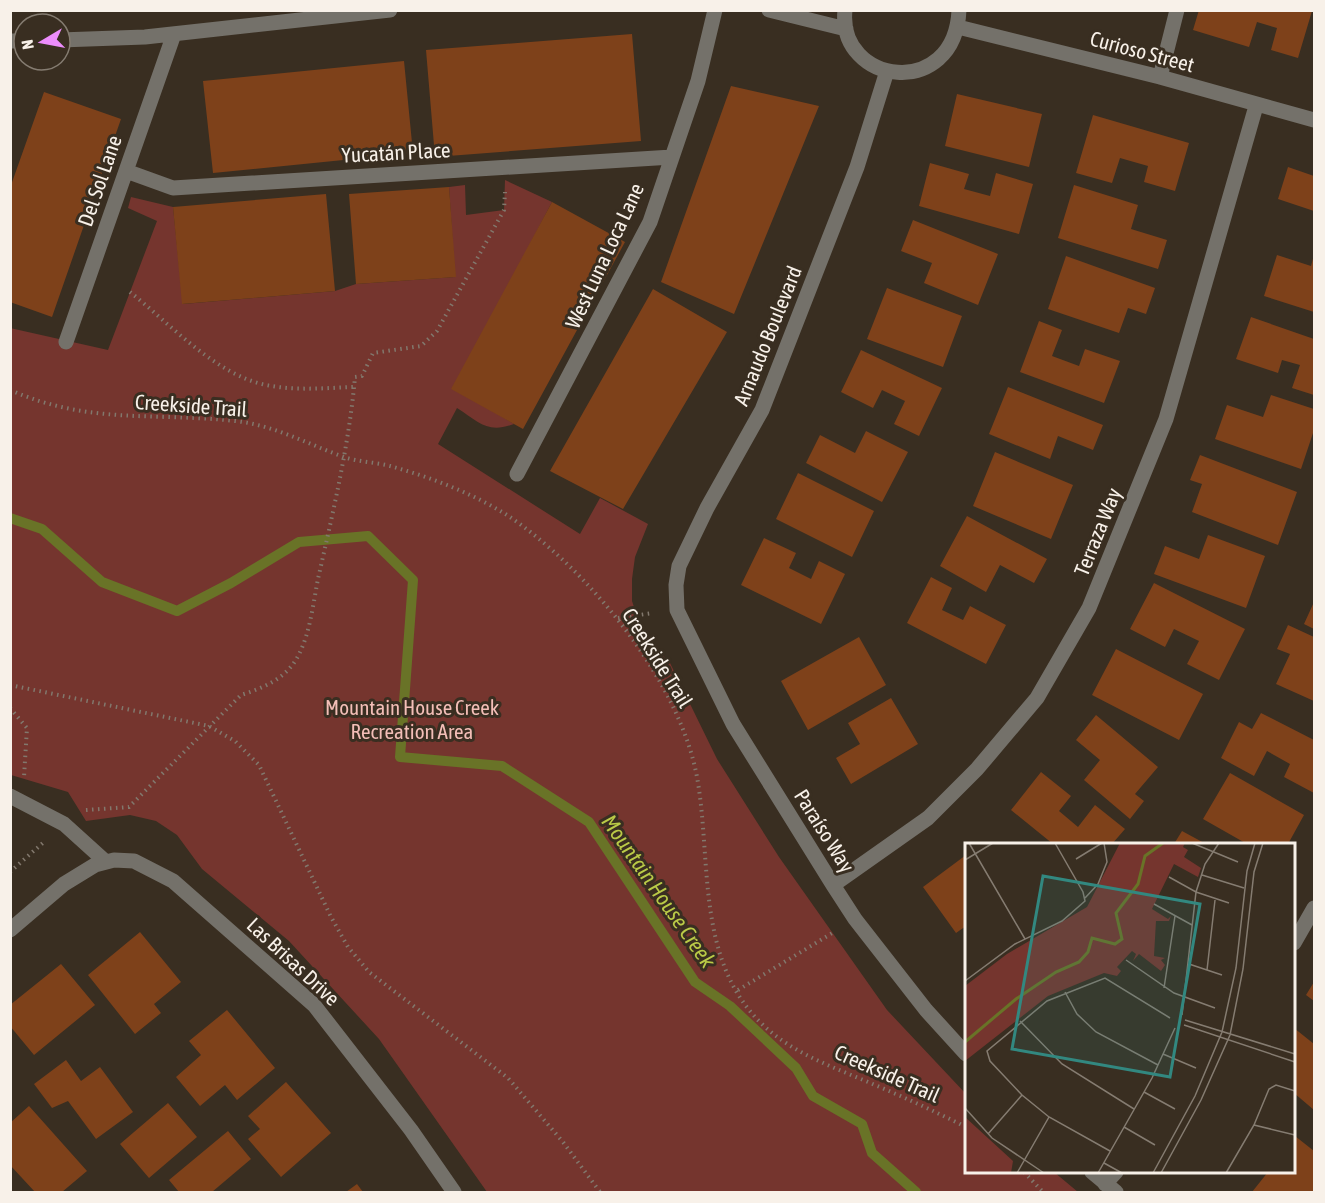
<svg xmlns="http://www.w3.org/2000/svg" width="1325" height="1203" font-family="'Asap Condensed',sans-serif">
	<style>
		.green { fill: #75352e }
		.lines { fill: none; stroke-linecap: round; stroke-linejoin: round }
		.stream { stroke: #697327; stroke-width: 10 }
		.building { fill: #7e411a }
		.path { stroke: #82786d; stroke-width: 4; stroke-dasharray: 1.5 4.5; stroke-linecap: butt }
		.street { stroke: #74716a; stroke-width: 15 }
		.labels { text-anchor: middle; stroke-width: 6; stroke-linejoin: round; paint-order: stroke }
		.street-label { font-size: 21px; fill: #f8f1e9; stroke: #392e21 }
		.park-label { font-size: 21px; fill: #f3beb7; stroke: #392e21 }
		.water-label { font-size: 22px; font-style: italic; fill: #baca47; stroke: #392e21 }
		.inset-river { fill: none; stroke: #697327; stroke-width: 3 }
		.inset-road { fill: none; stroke: #857c71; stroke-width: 1.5 }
		.view { fill: #328880; fill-opacity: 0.15; stroke: #328880; stroke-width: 3 }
		.inset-edge { fill: none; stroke: #f8f1e9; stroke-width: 3 }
	</style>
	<rect width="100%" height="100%" fill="#392e21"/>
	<path class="green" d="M505,180L552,202L455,388L514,424C487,434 479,422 457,408L438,444L580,534L600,498L648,524L635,557L632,579V601L639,622L654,646L670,663L717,759L779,857L887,1010L966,1094V1172H1054L1078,1192H487L379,1039L289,941L202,869L177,835L156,821L130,815L86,821L68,792L11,775L10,328L108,350L157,221L128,208L131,197L173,207L183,304L335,291L356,284L455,277L449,187L465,185L466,215L504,210Z"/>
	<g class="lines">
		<path class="stream" d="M10,518L42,529L102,582L177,611L231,583L299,542L368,536L413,580L400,757L502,766L589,822L695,982L730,1006L796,1068L813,1096L862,1124L872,1153L916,1192"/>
	</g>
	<path class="building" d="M1199,10H1310L1312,11L1298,58L1271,50L1277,28L1257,22L1249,47L1193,30Z
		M632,34L641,141L435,157L426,50Z
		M404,61L413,153L213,173L203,81Z
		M731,86L819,106L734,314L661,282Z
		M44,92L121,119L52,317L10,302V188Z
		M957,94L1042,114L1029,167L945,146Z
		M1093,115L1189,143L1175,191L1144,182L1148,166L1120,158L1112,183L1076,173Z
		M930,163L969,174L964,189L990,196L996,173L1033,184L1019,234L919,206Z
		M1288,167L1314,176V211L1278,199Z
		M1074,185L1138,205L1131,229L1167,240L1158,269L1058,238Z
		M449,187L456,277L356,284L349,194Z
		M326,194L335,291L182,304L173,207Z
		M552,202L625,242L523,429L451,389Z
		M913,220L998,254L978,305L924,283L932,263L901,251Z
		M1277,255L1311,266L1314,255V312L1264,296Z
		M1066,256L1155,288L1146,314L1128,308L1119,333L1048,309Z
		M887,288L962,316L943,367L867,339Z
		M653,289L727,332L623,509L550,471Z
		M1251,317L1314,339V395L1292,388L1300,365L1282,360L1278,373L1236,359Z
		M1039,321L1062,330L1052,356L1079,366L1085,349L1120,361L1104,403L1020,372Z
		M861,350L942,388L919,436L894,424L905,401L882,390L873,408L841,392Z
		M1008,387L1103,425L1093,450L1058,436L1050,459L989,434Z
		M1271,395L1314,409V430L1301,469L1215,439L1227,405L1263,417Z
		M866,431L908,452L882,502L806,463L820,435L855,453Z
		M995,452L1073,485L1051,539L973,506Z
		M1200,455L1297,492L1278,545L1192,512L1202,484L1190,480Z
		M798,473L874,511L852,557L776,519Z
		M967,516L1047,559L1034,583L1000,565L986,592L940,566Z
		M1208,535L1265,556L1246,608L1154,574L1165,546L1199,559Z
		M764,538L796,553L789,568L811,579L819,561L845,574L821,624L741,585Z
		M931,577L952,588L942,610L963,620L970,606L1006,625L986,664L907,623Z
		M1154,583L1245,629L1219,680L1187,664L1199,641L1174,629L1165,647L1130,629Z
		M1314,602V629L1304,624Z
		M1288,625L1314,637V701L1276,684L1290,654L1277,649Z
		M859,637L886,685L808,730L781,681Z
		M1116,649L1203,694L1179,740L1092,695Z
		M891,698L918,744L851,784L836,758L860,744L848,723Z
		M1261,713L1314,740V793L1284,777L1290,764L1267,751L1254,776L1221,758L1239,722L1252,729Z
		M1096,715L1158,767L1135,794L1144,801L1130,819L1084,780L1100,760L1076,740Z
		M1041,772L1071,796L1059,811L1078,827L1095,805L1125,829L1112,844H1053L1011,810Z
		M1230,773L1304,815L1288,844H1247L1203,819Z
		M1182,831L1206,844H1174Z
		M966,855V926L956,933L923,887Z
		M140,932L181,982L154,1004L161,1013L135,1034L88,975Z
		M61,964L95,1005L34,1055L10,1026V1005Z
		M1314,982V1001L1306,995Z
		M227,1010L275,1068L237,1100L225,1085L200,1106L176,1077L201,1055L189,1041Z
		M1294,1028L1314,1044V1110L1294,1093Z
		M66,1060L81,1081L100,1067L133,1112L96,1139L68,1101L52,1108L34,1084Z
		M286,1082L331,1133L281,1177L248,1139L260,1129L248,1116Z
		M168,1103L197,1137L149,1178L120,1144Z
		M29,1106L87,1171L62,1192H35L10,1165V1123Z
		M228,1131L251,1159L212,1192H179L169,1180Z
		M1295,1136L1314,1151V1192H1252L1268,1172H1294Z
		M357,1184L363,1192H346Z"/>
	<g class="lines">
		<path class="path" d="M130,292C169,323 216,375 266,385C295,391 325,388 354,387
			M10,390C90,425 154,412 235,421C274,425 307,444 344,457C358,462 375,462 390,466C430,477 472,493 507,515C588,569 679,680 697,777C712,860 695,961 763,1025C795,1055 836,1068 875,1085C906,1098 936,1112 966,1127
			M618,618L653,613
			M10,685L209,726L235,741L259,765L331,917L348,947L369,972L508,1078L563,1142L600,1192
			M10,708L27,728L24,777
			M86,810L129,807L241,695C263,688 285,679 297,658C310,635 313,604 318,579C333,512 349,445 355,377L362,376L373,353L421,346L437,331L504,210L505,192
			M10,872L45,841
			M738,990L834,932
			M1024,1172L1043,1192"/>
		<path class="street" d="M769,10L846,29
			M845,10C837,85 955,101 959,10
			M958,27L1160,77L1314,120
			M60,40L145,37L390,10
			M10,41H24
			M887,71L857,167L762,410L707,508L679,566L676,585L677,610L733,724L833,885L855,919L926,1010L966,1054
			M1160,77L1177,10
			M126,171L173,188L672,157
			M66,342L174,34
			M517,474L650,222L698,81L715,10
			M10,796L64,824L106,862
			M833,885L928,818L977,769L1037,698L1089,608L1166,419L1256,106
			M10,930L64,884L95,865L114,860L134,861L173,881L314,1005L411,1130L454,1192
			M1294,943L1314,908
			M1092,1172L1116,1192
			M1105,1184L1116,1172"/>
	</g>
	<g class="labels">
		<g class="street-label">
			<text transform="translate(1142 52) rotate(15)" y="7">Curioso Street</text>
			<text transform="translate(396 153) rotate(-3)" y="7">Yucatán Place</text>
			<text transform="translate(100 181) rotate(-71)" y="7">Del Sol Lane</text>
			<text transform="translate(605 256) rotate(-65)" y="7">West Luna Loca Lane</text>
			<text transform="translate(768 336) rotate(-68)" y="7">Arnaudo Boulevard</text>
			<text transform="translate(191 406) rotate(4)" y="7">Creekside Trail</text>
			<text transform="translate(1098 532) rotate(-68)" y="7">Terraza Way</text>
			<text transform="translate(657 658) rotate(58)" y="7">Creekside Trail</text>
			<text transform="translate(824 831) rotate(58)" y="7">Paraíso Way</text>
			<text transform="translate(293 962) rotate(43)" y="7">Las Brisas Drive</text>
			<text transform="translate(887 1074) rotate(24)" y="7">Creekside Trail</text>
		</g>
		<g class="park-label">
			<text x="412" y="715">Mountain House Creek<tspan x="412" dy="24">Recreation Area</tspan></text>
		</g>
		<g class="water-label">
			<text transform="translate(659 891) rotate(55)" y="8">Mountain House Creek</text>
		</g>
	</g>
	<g transform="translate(965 843)">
		<rect width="330" height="330" fill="#392e21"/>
		<path d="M155,0H220L218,4L223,7L219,14L236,25L233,34L209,21L187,66L203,76L206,73L204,78H191L189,113L200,115L196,117L200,122L196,128L174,111L168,118L171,111L167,108L152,124L156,128L152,133L139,130L83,153L0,218V143L42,111L122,64ZM0,274L48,318L46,330H0Z" fill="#75352e"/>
		<path class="inset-river" d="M0,199L51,156L91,129L114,119L123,109L127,95L150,101L157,96L151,70L173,41L180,13L198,0"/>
		<path class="inset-road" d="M4,0L60,96M227,0L273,19M111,16L137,0M0,17L28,0M237,32L279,45M204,34L231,49L264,60M120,55L133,41L142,19L139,0M189,61L227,82M161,117L209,150L250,165M224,121L257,132M242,127L250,57M0,138L50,101L97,78L120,58L118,49L90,0M199,145L210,73M100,149L112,171L131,189L193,222M217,172L231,49L240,21L254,0M220,177L330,211M55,178L97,221L169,266M219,182L330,219M198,211L231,225M179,249L210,266M0,265L27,295L79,330M289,282L330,292M159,284L190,302M23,291L57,252M145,308L84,274L57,252L25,218L22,208L82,158L140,135L205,175M139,320L157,330M52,330L84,274M133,330L187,235L210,185M188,330L230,253L257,189L271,125L282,28L290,0M196,330L236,257L265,192L278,126L289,29L298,0M261,330L289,282L304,246L311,242L330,248"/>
		<path class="view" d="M78,33L235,61L205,234L47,206Z"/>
		<rect width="330" height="330" class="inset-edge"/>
	</g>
	<rect width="1325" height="1203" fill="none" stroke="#f8f1e9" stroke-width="24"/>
	<g transform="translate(42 42) rotate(260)"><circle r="28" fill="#392e21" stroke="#857c71" stroke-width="1.5"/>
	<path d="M0-4.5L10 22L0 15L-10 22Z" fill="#ec8cfb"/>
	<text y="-9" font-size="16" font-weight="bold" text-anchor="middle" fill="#f8f1e9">N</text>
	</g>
</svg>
